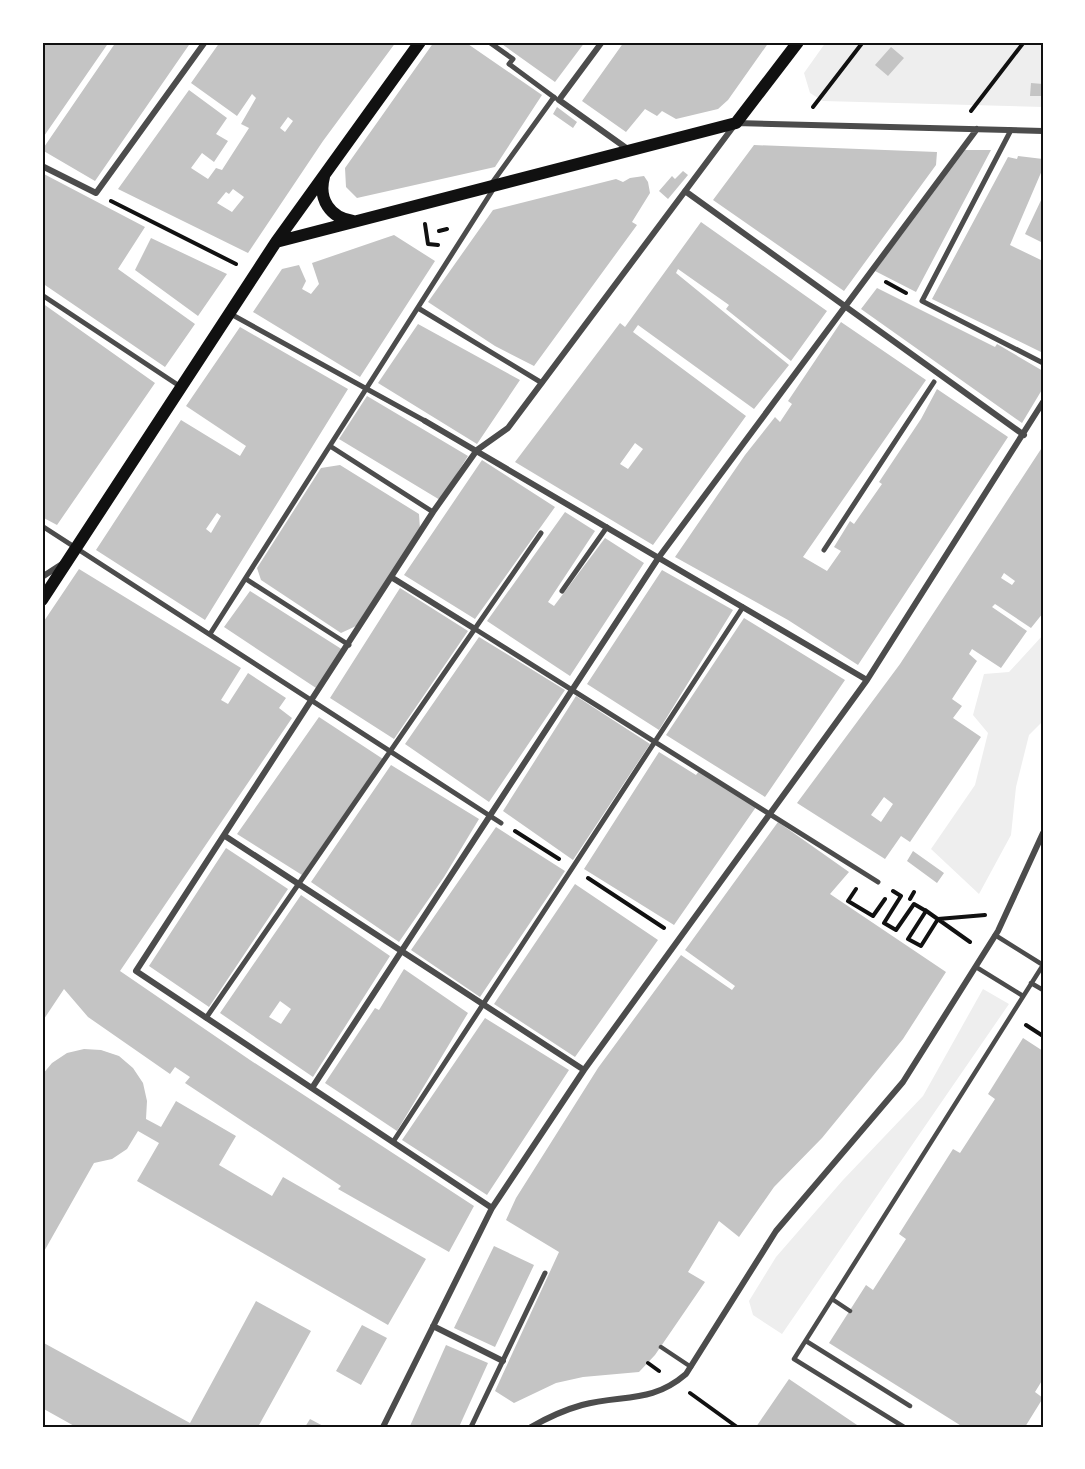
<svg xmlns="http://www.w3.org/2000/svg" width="1085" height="1469" font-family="Helvetica,sans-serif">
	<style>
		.green { fill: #eee }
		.building { fill: #c4c4c4; fill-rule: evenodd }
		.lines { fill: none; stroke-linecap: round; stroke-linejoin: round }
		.path { stroke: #111; stroke-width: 4 }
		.service { stroke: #4c4c4c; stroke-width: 4.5 }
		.pedestrian { stroke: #4c4c4c; stroke-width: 5 }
		.minor { stroke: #4c4c4c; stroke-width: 6 }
		.secondary { stroke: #111; stroke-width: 12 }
		.neatline { fill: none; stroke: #111; stroke-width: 2 }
	</style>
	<rect width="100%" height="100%" fill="#fff"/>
	<path class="green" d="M826,42H1043V107L823,101L810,93L804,73Z
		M1043,635V721L1029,735L1016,787L1011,835L979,894L931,849L975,785L988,733L973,715L984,674L1009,672Z
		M983,989L1009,1004L782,1334L753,1315L749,1301L776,1257L843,1180L923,1096Z"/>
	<path class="building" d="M42,42H109L42,139Z
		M116,42H191L95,181L42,150Z
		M220,42H396L323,141L248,253L118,189L189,90L227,118L216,134L228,141L214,162L202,153L191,168L208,179L216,168L222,170L249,128L241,124L256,98L252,94L237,116L191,83ZM288,117L293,121L285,132L280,128ZM233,189L244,197L232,212L217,203L226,192L229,194Z
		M434,42H465L542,95L495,167L357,198L346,187L345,168Z
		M499,42H585L555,82Z
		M624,42H769L728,100L718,109L676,119L662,111L657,116L645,109L626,132L582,101Z
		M891,47L904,58L888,76L875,65Z
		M1031,83L1043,84V96H1030Z
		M557,107L577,122L573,128L553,114Z
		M754,145L937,152L936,165L844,291L713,200Z
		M965,150H991L916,292L875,271Z
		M1018,156L1043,159V168L1010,245L1043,261V353L932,299L1008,157L1017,159Z
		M683,171L688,175L668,199L659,191L672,176L675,179Z
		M42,173L145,227L118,269L195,324L165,367L42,283Z
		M644,176L648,182L650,193L632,222L637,225L534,366L495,346L428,302L493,210L616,179L623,182L630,178Z
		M1043,196V243L1025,234Z
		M701,222L827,311L791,361L726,309L729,305L678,269L676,273L789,365L754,409L638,325L633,332L746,416L653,545L515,462L620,323L625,327ZM635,443L643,449L628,469L620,464Z
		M394,235L435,261L360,377L253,312L282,269L299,265L306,281L302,289L311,294L319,284L312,263Z
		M151,238L227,274L198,316L135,270Z
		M877,288L995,347L997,344L1043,371V388L1022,423L861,309Z
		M42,303L155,383L57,525L42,517Z
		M841,322L926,380L803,557L827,571L841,551L834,547L850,521L854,524L882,484L879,482L921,419L937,389L1008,437L858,665L788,620L675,557L745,455L775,417L780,422L792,404L788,401Z
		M418,324L520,380L477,444L378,383Z
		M240,327L348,389L205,620L96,550L181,420L240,456L246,446L186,406ZM217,513L221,516L211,533L206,529Z
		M367,396L468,456L440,500L339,439Z
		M1043,446V613L1031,628L995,604L992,607L1027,631L1001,668L972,649L969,654L977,661L952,699L962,706L953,718L981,737L910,842L901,836L885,859L797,803L900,664ZM1004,573L1015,581L1012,585L1001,578ZM884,797L893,804L881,822L871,815Z
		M482,460L555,507L475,619L404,575Z
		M340,465L419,514L420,529L356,626L341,633L261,580L257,568L321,468Z
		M565,512L595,531L548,602L554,606L605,538L644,563L570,676L487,621Z
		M79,569L241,668L221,700L228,704L248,673L286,698L279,708L292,718L120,971L250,1060L474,1206L449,1252L338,1189L341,1186L185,1083L190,1077L175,1067L170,1074L88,1017L64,989L42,1022V624Z
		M662,570L733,610L659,730L587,684Z
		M400,588L468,631L394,739L330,698Z
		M250,591L343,650L316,688L224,627Z
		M744,618L845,680L765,797L666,735Z
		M479,637L565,690L489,802L405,744Z
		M576,696L650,744L573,860L503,811Z
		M319,717L383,759L302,875L237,834Z
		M659,752L696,775L699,771L756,807L674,925L584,869Z
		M391,765L479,819L444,877L399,942L311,882Z
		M778,822L849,872L830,894L946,972L903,1039L822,1138L774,1187L739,1237L719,1221L688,1272L705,1282L655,1355L639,1372L583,1377L556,1383L514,1403L495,1391L559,1252L506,1220L516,1198L598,1068L681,955L732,990L735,986L685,950Z
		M496,827L565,871L480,997L411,950Z
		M226,848L288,889L209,1007L149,966Z
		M913,851L944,873L937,883L907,861Z
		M575,884L658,940L575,1057L494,1004Z
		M301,895L390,956L313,1077L220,1013ZM280,1001L291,1009L281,1024L269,1017Z
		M404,969L468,1013L397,1131L325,1083L375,1008L379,1010Z
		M485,1018L569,1070L487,1195L402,1140Z
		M1023,1038L1043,1051V1379L1035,1392L1043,1398L1025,1427H963L829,1343L866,1285L873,1290L906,1239L899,1234L953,1149L960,1153L995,1099L988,1094Z
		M84,1049L101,1050L119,1056L133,1068L143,1083L147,1101L146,1119L161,1127L176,1101L236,1136L219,1165L272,1196L283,1177L426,1259L388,1325L137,1181L159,1143L138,1131L127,1149L112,1159L94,1163L42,1255V1148L45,1142L42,1136V1075L52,1063L67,1053Z
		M494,1246L534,1265L495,1347L454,1328Z
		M256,1301L311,1331L258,1427H76L42,1408V1342L190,1423Z
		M362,1325L387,1338L361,1385L336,1371Z
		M446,1345L488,1363L459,1427H412L410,1426Z
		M789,1379L860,1427H756Z
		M310,1419L325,1427H305Z"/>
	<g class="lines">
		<path class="path" d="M813,107L863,42
			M971,111L1024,42
			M111,201L236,264
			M425,224L428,244L438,245
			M439,231L447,229
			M886,282L906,293
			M515,831L559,859
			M588,878L664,928
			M856,889L848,901L873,916L885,899
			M893,891L901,896L884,923L896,930L914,904L926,911L908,939L921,946L938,919L985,915
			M910,899L914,892
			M925,910L970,942
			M1026,1025L1043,1036
			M648,1363L659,1371
			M690,1393L737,1427"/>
		<path class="service" d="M995,935L1043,965
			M976,967L1023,996
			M1031,983L1043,990
			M832,1299L850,1311
			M806,1341L910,1406
			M661,1347L691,1367
			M904,1427L794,1359L1043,965"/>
		<path class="pedestrian" d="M489,42L513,59L509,64L555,98
			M1011,130L922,301L1043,363
			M492,183L554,97
			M42,295L181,387
			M418,308L542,383
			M229,313L425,421
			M330,446L433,512
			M42,526L501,823
			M824,550L934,382
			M246,579L349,645
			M562,591L607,527
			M475,629L878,882
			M210,634L494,188
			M206,1018L541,533
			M393,1142L743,607
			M471,1427L545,1273"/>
		<path class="minor" d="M602,42L559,100L629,150
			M42,166L96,193L205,42
			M685,191L1024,435
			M425,421L867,680
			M42,577L62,564
			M391,577L475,629
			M225,836L584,1070
			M312,1088L659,557L977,129
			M492,1208L136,971L433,512L477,450L508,428L736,123L1043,131
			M433,1326L503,1361
			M383,1427L492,1208L584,1070L867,680L1043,402
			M531,1427C547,1418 564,1410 582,1405C623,1394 651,1404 686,1374L776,1231L903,1082L998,931L1043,833"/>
		<path class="secondary" d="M324,177C318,199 330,218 353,221
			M276,242L736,123L798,42
			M42,600L276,242L420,42"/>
	</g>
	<rect width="1085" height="1469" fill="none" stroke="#ffffff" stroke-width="87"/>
	<rect x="44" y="44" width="998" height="1382" class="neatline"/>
</svg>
